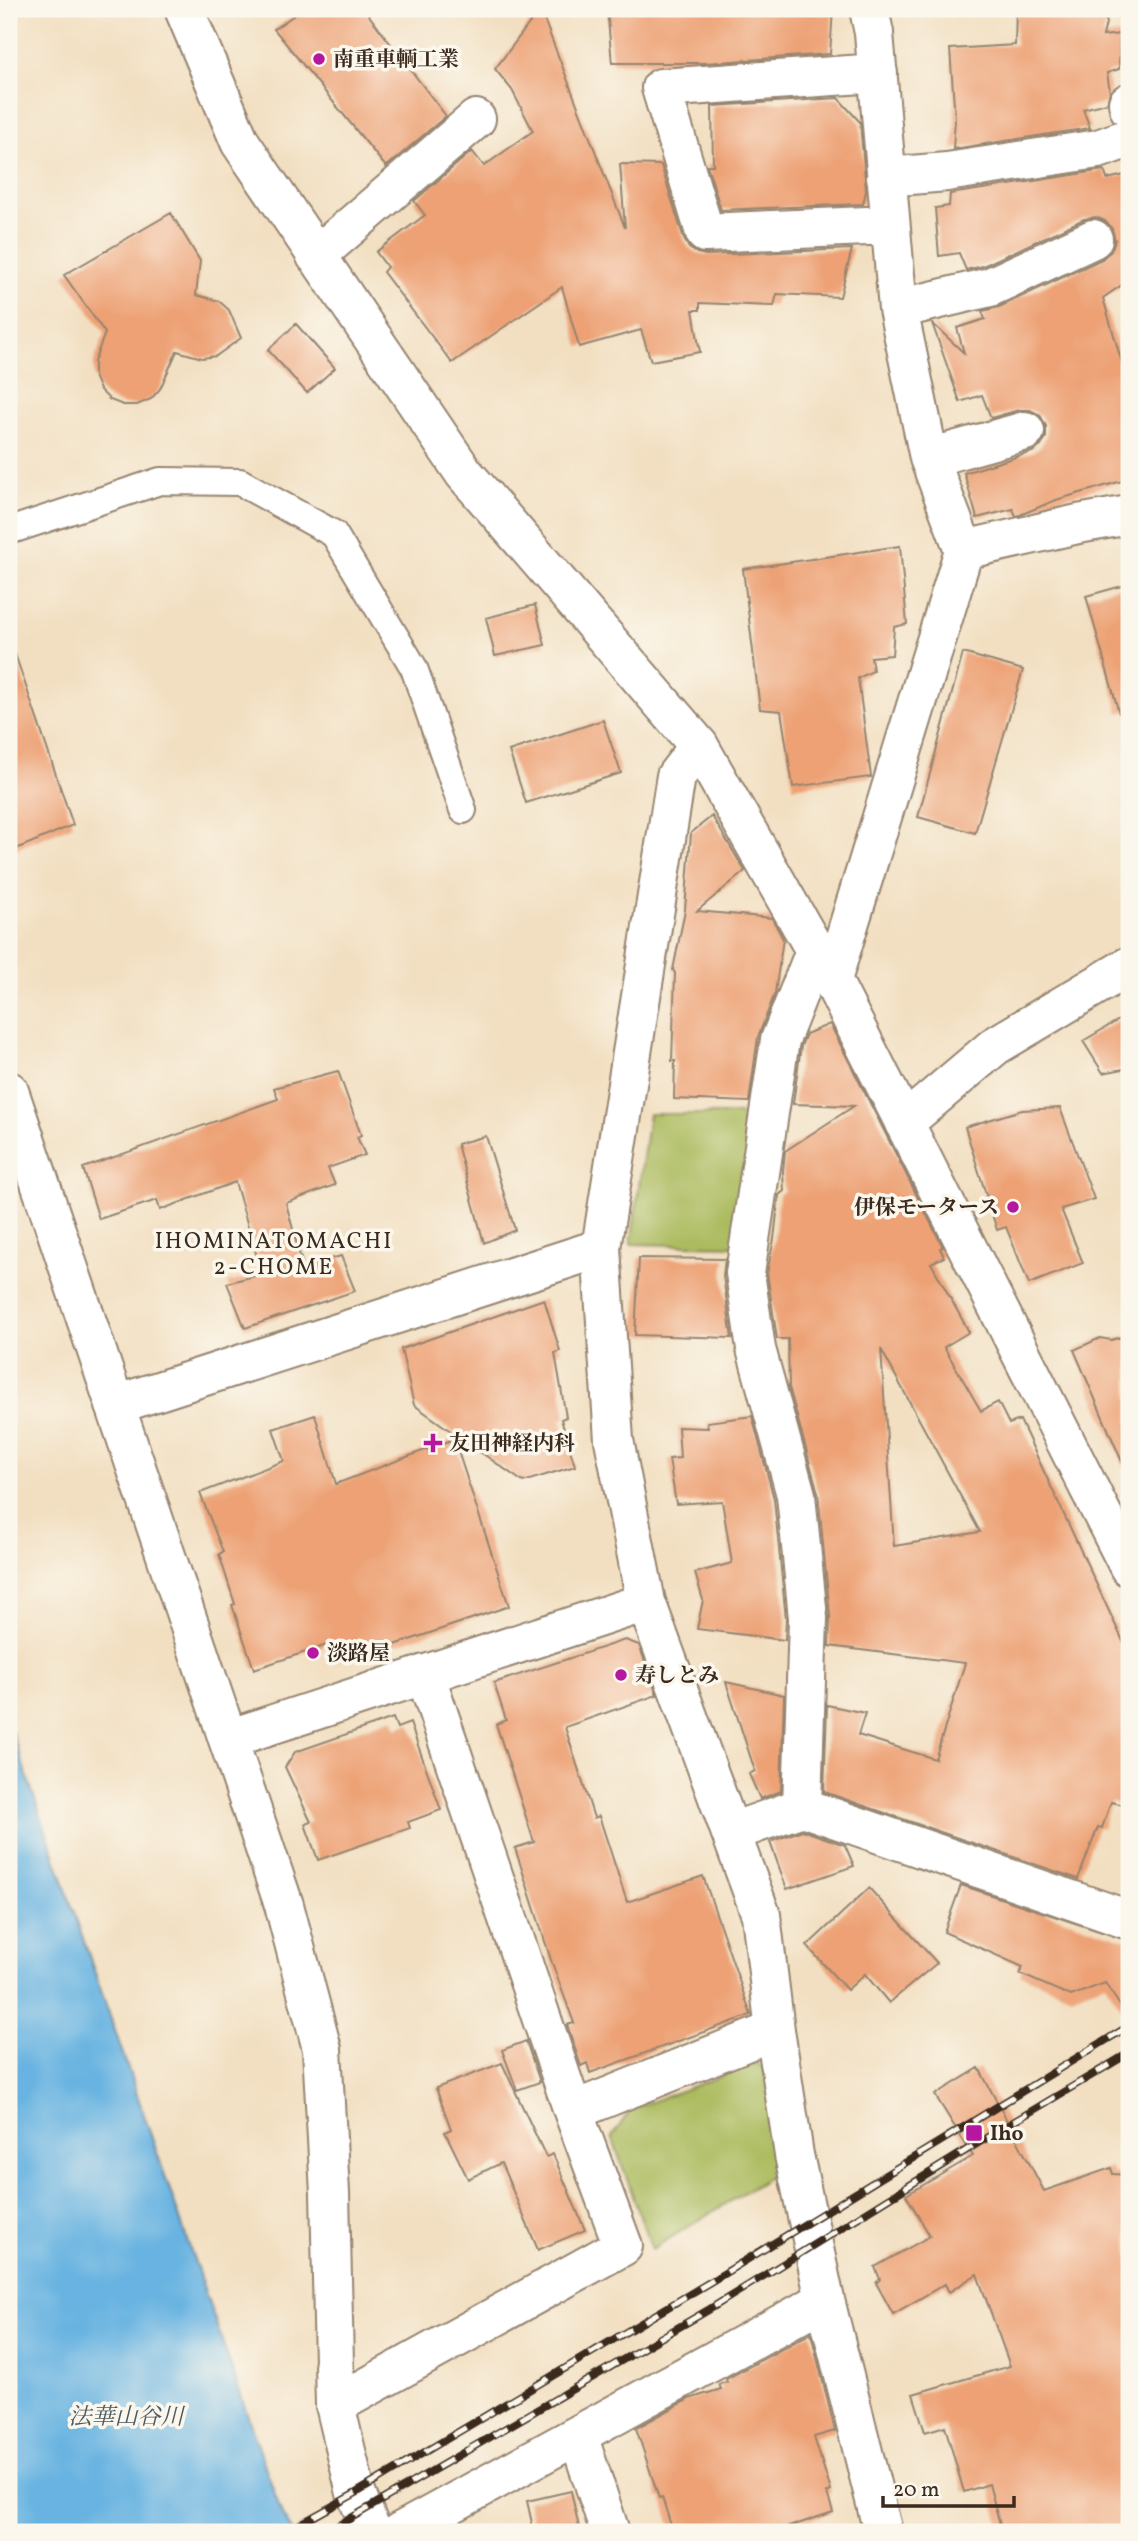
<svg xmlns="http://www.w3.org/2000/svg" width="1138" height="2541" font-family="Vollkorn,'Noto Serif JP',serif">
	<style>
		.green { fill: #acbb5e; stroke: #74723e; stroke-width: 2 }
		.water { fill: #68b3e1; stroke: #526e80; stroke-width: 2 }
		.building { fill: #eda175; fill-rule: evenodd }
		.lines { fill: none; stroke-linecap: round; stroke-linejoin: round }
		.service-casing { stroke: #968470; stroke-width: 30 }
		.minor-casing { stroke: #968470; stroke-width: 42 }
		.tertiary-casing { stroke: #968470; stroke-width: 42 }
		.service { stroke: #fff; stroke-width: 26 }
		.minor { stroke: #fff; stroke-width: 38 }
		.tertiary { stroke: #fff; stroke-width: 38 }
		.rail-casing { stroke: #3b2a1e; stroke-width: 8 }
		.rail { stroke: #fbf7ec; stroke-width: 5; stroke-dasharray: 16; stroke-linecap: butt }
		.poi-dot { fill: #b5179e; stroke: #fbf7ec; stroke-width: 2.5 }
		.labels { text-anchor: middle; stroke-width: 7; stroke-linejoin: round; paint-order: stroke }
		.poi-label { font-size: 21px; font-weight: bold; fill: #3b2a1e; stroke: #fbf7ec; text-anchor: start }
		.neighbourhood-label { font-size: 23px; letter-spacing: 2px; fill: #3b2a1e; stroke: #fbf7ec }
		.water-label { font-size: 23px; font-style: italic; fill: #4b5a62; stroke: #fbf7ec }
	</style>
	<rect width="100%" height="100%" fill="#fbf7ec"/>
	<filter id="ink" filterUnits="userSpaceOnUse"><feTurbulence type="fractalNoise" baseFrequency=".0143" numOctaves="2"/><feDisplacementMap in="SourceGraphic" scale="14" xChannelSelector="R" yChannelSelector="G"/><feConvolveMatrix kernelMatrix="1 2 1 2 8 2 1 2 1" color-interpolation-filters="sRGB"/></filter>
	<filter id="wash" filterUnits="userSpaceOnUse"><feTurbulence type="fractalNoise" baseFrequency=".00686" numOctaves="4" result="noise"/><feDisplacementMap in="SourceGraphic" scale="28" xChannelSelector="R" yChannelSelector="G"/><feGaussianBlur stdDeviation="1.57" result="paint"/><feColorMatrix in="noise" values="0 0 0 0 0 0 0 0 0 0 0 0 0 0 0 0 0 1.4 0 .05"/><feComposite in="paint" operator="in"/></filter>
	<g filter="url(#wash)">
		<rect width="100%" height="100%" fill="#f2dfc1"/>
		<path class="green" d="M649,1114H757L740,1246L631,1244Z
			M756,2063L771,2073L784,2168L652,2249L612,2137L631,2109Z"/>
		<path class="water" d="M9,1724L282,2515L293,2532H9Z"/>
		<g id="blocks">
			<path class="building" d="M303,9H364L446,116L386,167L274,29Z
				M540,9L625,228L620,164L661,165L684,239L689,248L697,253L706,255L852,249L840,297L777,294L774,306L700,303V310H693L700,352L651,361L641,330L579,347L562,287L452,363L383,272L387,267L376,252L425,215L414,201L472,151L484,166L533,131L512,90L495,69Z
				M607,9H833L830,54L705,63H612Z
				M1016,9H1109L1103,36L1120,34L1119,69L1107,73L1110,92L1107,103L1083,109L1090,128L953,149L955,119L950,49L1015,45Z
				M838,98L860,122L866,191L863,204L721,210L707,165H713L712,106Z
				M1104,170L1107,179L1129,174V280L1103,298L1129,387V479L1056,500L1020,515L1016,516L1013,509L977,518L964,473L1032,452L1041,446L1046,437V426L1040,415L1030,410H1019L991,418L982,395L960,402L932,323L964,353L957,328L985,319L982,311L999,307L1102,259L1111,251L1115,240L1112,229L1105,221L1096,217L1084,219L983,266L966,270L959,253L939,256L935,208L949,206L950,194Z
				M171,213L200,261L196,295L219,301L229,310L241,338L216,356L202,358L177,351L160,389L151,399L137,405H123L110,400L100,390L94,376V362L105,333L64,275Z
				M296,324L335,368L307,393L268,350Z
				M900,546L907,624L894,627L892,655L871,657L873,671L858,678L871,777L793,787L781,711L760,709L743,569Z
				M1129,584V711L1119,713L1086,596Z
				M535,605L545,645L495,656L486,618Z
				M963,653L1023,670L975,833L918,817Z
				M15,654L73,825L9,852V655Z
				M603,720L621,773L526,803L509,751Z
				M712,816L745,871L697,911L772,918L783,939L775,993L758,1037L749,1102L674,1099L675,1061H672L675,973L673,970L685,910L691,833Z
				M1129,1014V1068L1103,1073L1083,1041Z
				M830,1024L943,1247L940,1248L944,1257L931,1263L969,1332L944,1347L981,1411L998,1402L1009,1424L1020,1420L1129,1654V1806L1111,1802L1102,1828L1098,1827L1078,1879L824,1792L827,1705L865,1713L858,1735L935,1759L965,1663L829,1646L830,1616L818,1493L789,1387L788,1339H777L767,1273L774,1239L779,1195L784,1191L783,1171L785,1151L854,1106L793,1104L801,1046L806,1034ZM881,1349L980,1532L894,1546Z
				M338,1071L361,1135L357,1137L365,1155L328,1168L335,1185L286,1203L303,1267L341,1256L355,1291L245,1328L227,1283L262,1274L235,1182L160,1210L157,1200L99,1219L83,1168L278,1099L274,1088Z
				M1060,1108L1094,1199L1061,1209L1083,1263L1029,1284L1006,1227L997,1230L965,1127L1022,1110Z
				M486,1136L515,1230L484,1243L457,1144Z
				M639,1258L725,1259L723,1276L732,1338L635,1335Z
				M544,1299L560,1351L555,1353L566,1417L561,1419L575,1466L523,1482L414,1405L401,1349Z
				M1129,1335V1478L1074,1350L1100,1338L1111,1340Z
				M315,1415L336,1484L454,1439L509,1606L380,1650L378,1647L339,1660L333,1643L254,1669L232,1605L235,1604L219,1554L223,1552L200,1493L284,1461L273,1429Z
				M752,1416L774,1499L786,1619L785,1640L697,1629L703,1600L695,1573L732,1563L722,1501L676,1504L669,1459L680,1458L678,1427L708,1428L707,1422Z
				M625,1640L639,1645L657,1695L565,1727L594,1818L599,1816L627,1902L703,1876L751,2015L590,2073L587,2063L581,2066L567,2025L574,2023L551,1960L515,1848L534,1842L496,1724L506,1720L494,1683Z
				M726,1682L784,1695L781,1791L760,1799L749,1774L755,1771Z
				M393,1718L397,1728L410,1723L441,1810L408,1822L410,1828L318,1860L305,1824L311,1822L285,1767L295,1752Z
				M802,1830L845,1845L854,1866L787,1889L770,1842Z
				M961,1885L1129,1941V2019L1105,1983L1071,1996L1020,1974L1023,1967L944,1932Z
				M869,1888L937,1963L889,2003L865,1974L847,1990L807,1946Z
				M526,2041L540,2082L517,2090L502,2050Z
				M502,2063L546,2157L553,2154L585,2230L538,2250L501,2163L468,2179L445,2132L451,2129L436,2088Z
				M979,2068L1044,2191L1111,2168L1113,2174L1129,2175V2532H1002L989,2484L964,2492L945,2426L925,2432L913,2394L1010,2366L977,2274L949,2292L945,2284L893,2314L876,2283L880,2279L875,2267L930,2236L906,2195L973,2156L935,2095Z
				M811,2333L835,2431L814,2437L831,2491L827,2493L833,2512L774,2532H673L662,2497L659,2498L636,2428L689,2399L721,2389L719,2384L727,2382L726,2379Z
				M571,2491L580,2532H534L527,2501Z"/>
		</g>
	</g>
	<g filter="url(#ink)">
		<use href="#blocks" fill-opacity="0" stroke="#968470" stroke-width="2"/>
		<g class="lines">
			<g class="service-casing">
				<path id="service" d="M9,531L160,481L240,482L334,534L414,668L463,810"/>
			</g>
			<g class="minor-casing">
				<path id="minor" d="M878,73L661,88L705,233L890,225
					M1128,103L1129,108
					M886,177L947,172L1098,149L1129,138
					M316,256L476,119
					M898,309L990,287L1093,239
					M929,458L1025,431
					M964,550L1078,524L1129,515
					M832,980L964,550L929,458L898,309L874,33L869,9
					M904,1123L995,1046L1129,966
					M115,1405L601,1248
					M425,1674L573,2111
					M228,1739L646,1602
					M802,1807L808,1618L796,1495L756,1349L745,1273L780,1040L815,951
					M732,1832L802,1807L1129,1920
					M775,2030L794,2155L825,2300
					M335,2405L623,2246L573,2111L775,2030L761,1915L646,1602L614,1440L601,1248L676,776L699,746
					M578,2435L610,2532
					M400,2532L825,2300L883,2532"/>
			</g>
			<g class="tertiary-casing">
				<path id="tertiary" d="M184,9L240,142L464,473L699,746L832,980L1129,1567
					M9,1091L284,1905L322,2049L330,2193L335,2405L356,2493L372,2532"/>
			</g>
			<use href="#service" class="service"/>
			<use href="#minor" class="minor"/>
			<use href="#tertiary" class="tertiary"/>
			<g class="rail-casing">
				<path id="rail" d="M286,2532L356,2493L720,2276L1129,2026
					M327,2532L710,2309L978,2143L1129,2053"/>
			</g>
			<use href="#rail" class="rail"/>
		</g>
	</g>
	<g class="poi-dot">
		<circle cx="319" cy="59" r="7"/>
		<circle cx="1013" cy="1207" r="7"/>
		<path d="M429.5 1432.5h7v7h7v7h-7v7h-7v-7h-7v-7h7z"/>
		<circle cx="313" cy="1653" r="7"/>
		<circle cx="621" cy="1675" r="7"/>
		<rect x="965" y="2124" width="18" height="18" rx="3.5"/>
	</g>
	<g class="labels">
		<g class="poi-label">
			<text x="333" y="66">南重車輌工業</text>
			<text x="999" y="1214" text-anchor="end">伊保モータース</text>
			<text x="449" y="1450">友田神経内科</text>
			<text x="327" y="1660">淡路屋</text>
			<text x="635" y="1682">寿しとみ</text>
			<text x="990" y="2140">Iho</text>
		</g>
		<g class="neighbourhood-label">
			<text x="274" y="1248">IHOMINATOMACHI<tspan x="274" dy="26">2-CHOME</tspan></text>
		</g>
		<g class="water-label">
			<text x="126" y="2424">法華山谷川</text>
		</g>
	</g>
	<rect width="1138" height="2541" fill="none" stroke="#fbf7ec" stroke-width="35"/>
	<path d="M883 2496v10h131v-10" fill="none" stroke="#3b2a1e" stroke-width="3.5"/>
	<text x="893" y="2496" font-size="21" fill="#3b2a1e" stroke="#fbf7ec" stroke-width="5" paint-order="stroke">20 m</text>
</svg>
